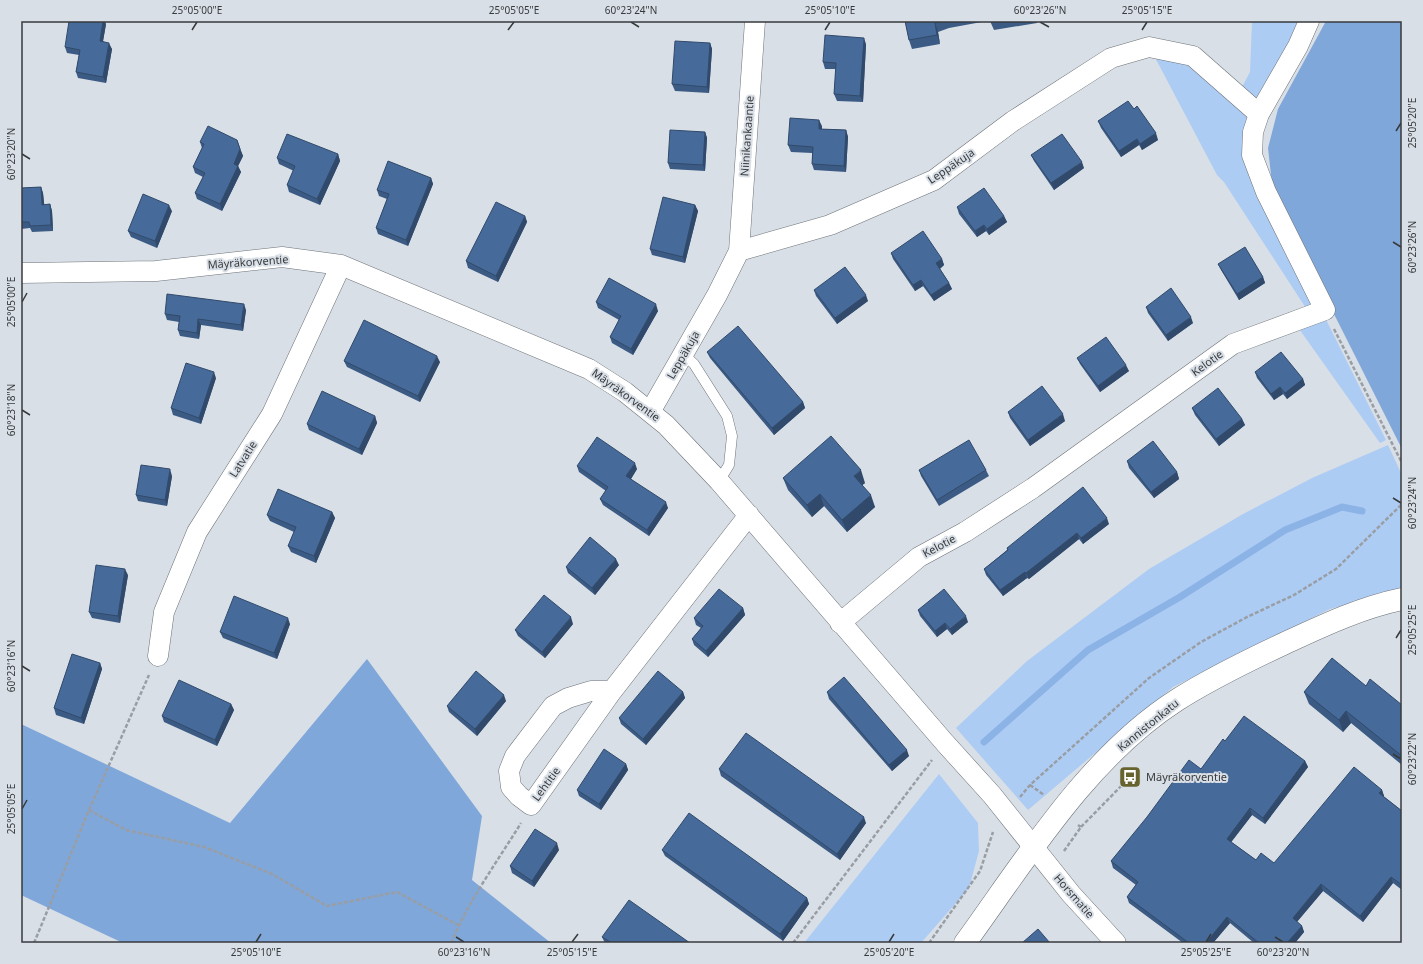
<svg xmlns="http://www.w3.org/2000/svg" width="1423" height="964" font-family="'Noto Sans',sans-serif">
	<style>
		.green { fill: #adccf4 }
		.forest { fill: #80a7d9 }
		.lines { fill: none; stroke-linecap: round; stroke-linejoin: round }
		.stream { stroke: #8cb3e6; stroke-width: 7 }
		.service-casing { stroke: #6d7379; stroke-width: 11 }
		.minor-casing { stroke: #6d7379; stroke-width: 21 }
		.tertiary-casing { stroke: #6d7379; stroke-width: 23 }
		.path { stroke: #999ea4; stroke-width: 2.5; stroke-dasharray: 4 2; stroke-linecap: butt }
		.service { stroke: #fff; stroke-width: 10 }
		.minor { stroke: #fff; stroke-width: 20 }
		.tertiary { stroke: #fff; stroke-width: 22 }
		.wall { fill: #3c5b84 }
		.shaded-wall { fill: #314a6b }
		.building { fill: #466a99; stroke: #314a6b }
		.ticks { fill: none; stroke: #373a3d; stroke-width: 1.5 }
		.labels { text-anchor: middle; stroke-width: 4; stroke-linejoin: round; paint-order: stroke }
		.street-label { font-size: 11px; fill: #373a3d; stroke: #d9dfe6 }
		.poi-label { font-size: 11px; fill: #373a3d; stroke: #d9dfe6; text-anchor: start }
		.neatline { fill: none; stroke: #373a3d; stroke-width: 1.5 }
		.ticks-label { font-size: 10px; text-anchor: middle; fill: #373a3d }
	</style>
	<rect width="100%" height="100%" fill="#d9dfe6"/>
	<path class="green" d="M1252,21H1317L1272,109L1258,147L1261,189L1386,440L1380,443L1297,326L1313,319L1224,182L1217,175L1151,50L1194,59L1242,87L1250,72Z
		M1388,445L1402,475V589L1330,609L1173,687L1028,810L956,728L1027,661L1149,569L1243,514L1312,478Z
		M939,774L978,823L979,851L969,888L921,943H804Z"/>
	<path class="forest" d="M1326,21H1402V449L1273,193L1268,148L1278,109Z
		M367,659L482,816L472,880L551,943H123L21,895V724L230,823Z"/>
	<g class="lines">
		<path class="stream" d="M984,742L1088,650L1180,597L1285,530L1342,507L1362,511"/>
		<g class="service-casing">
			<path id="service" d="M683,354L694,364L727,416L732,436L729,465L719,481"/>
		</g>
		<g class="minor-casing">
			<path id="minor" d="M739,251L755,21
				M21,273L156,271L282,257L341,265L589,369L625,392L666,425L719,481L945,743L992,795L1071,894L1116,943
				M650,412L717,295L739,251L830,225L934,180L1013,121L1111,58L1149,47L1193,56L1259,114
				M840,623L919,557L965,532L1033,488L1233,344L1325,310L1266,192L1252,155L1253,132L1259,114L1298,46L1309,21
				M158,656L164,612L197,532L272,414L341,265
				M612,691H591L568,698L553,706L515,756L509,771L511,787L519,796L531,805L612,691L749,515"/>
		</g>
		<g class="tertiary-casing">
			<path id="tertiary" d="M965,943C1026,859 1088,757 1177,700C1210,679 1245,662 1281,645C1320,627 1359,608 1402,599"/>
		</g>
		<path class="path" d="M1334,329L1402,463
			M1030,785L1044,795
			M1020,797L1030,785L1149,678L1201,642L1247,617L1294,595L1336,569L1402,504
			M89,810L126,830L204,847L272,874L327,906L397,892L458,925
			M1081,827L1130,777
			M1064,851L1081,827L1078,825
			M34,943L89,810L149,675
			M451,943C469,900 497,862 521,823
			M793,943L932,760
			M929,943L980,871L993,832"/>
		<use href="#service" class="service"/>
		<use href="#minor" class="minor"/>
		<use href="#tertiary" class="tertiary"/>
	</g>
	<path class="wall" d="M905,21H987L949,28L938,32L940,44L912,49L909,40Z
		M990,21H1037V23L994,30Z
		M106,24L103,41L112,49L106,83L78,78L76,72L79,55L67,53L65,47Z
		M710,43L712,49L709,93L675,91L672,84Z
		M866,44L863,102L837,101L834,94L836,69H825L823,62Z
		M1134,109L1158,140L1142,150L1139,145L1121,157L1101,128L1098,121Z
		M822,126V129L846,130L848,137L846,172L814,170L812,164V153L791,152L788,145Z
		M705,132L707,138L705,171L670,169L668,163Z
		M237,140L243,156L238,166L241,172L222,211L197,199L195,193L203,177L195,173L193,167L202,148L200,142Z
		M338,154L340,161L320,205L289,192L287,185L294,171L279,164L277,158Z
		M1031,155L1084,168L1054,190L1034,161Z
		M431,178L433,184L408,246L378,234L376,228L387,199L379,196L377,190Z
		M41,187L43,193L44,205L50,204L52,211L53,231L32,232L30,228L21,229V188Z
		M695,205L698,211L685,263L652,255L650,249Z
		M957,207L1004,216L1007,222L989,235L986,231L977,237L959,214Z
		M172,211L157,248L131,237L128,231Z
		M525,216L527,222L498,282L468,268L466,261Z
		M891,253L942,259L944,265L940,269L949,283L952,289L934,301L923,286L915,291L893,259Z
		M1218,264L1263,277L1265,283L1239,300L1221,270Z
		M814,290L868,301L837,324L816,296Z
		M596,302L658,311L633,355L612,343L610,337L619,320L598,308Z
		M1146,307L1193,323L1168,341L1148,313Z
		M246,310L243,331L201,325L199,339L180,336L178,330L179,322L167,320L165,314Z
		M707,352L803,402L805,408L774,435L710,358Z
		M1077,358L1129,371L1100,392L1080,364Z
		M344,361L440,362L420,402L347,367Z
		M1255,372L1303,379L1305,385L1287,399L1283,394L1274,400L1257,378Z
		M216,378L201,424L173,415L171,408Z
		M1192,408L1242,419L1245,425L1219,446L1195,415Z
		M1008,412L1065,421L1030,446L1010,418Z
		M375,416L377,423L362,455L309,430L307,424Z
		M1127,461L1177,472L1179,479L1154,498L1129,468Z
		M577,466L637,469L631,479L668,508L649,536L603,505L600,499L606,491L579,472Z
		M919,470H986L989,476L939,506L921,476Z
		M172,476L167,506L138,501L136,495Z
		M783,478L865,483L862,485L875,507L847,532L824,506L812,517L788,490Z
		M332,512L335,518L316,563L291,552L288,546L294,532L270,521L267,515Z
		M1109,524L1083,544L1079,539L1029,579L1027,578L1003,596L986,575L984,569L1007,550V548Z
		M619,565L595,595L568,573L566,567Z
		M128,575L120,623L92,618L89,612Z
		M743,608L745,615L708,657L694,645L692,639L701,628L696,625L694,618Z
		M918,610L968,622L952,635L947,629L937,637L920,616Z
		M290,624L277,659L223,638L220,632Z
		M573,624L545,658L518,636L515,630Z
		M100,663L102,669L84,724L56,715L54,708Z
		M1366,686L1402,705V765L1351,723L1343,732L1309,704L1304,692Z
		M683,692L685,698L646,745L621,724L619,718Z
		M827,692L909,756L892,771L829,699Z
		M506,701L477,736L449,712L447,706Z
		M231,704L234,710L217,746L164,722L162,716Z
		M1225,741L1305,761L1308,767L1265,824L1252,815L1231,842L1256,860L1274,863L1382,790L1384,796H1383L1402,811V890L1393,883L1363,922L1323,891L1297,922L1302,926L1304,932L1295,943H1254L1230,923L1213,943H1183L1129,903L1127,897L1136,885L1113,868L1111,861L1201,769Z
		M626,764L628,770L601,810L579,796L577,790Z
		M719,769L866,823L840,860L721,776Z
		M559,850L534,887L512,873L510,866Z
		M662,850L807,898L809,904L783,941L665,856Z
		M602,937L690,943H605Z"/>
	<path class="shaded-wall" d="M103,21H105L106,24L102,47L100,41Z
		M935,23L938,32L940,44L937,35Z
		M864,38L866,44L863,102L860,96Z
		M109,43L112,49L106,83L103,77Z
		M710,43L712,49L709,93L707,87Z
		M819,120L822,126L821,135L819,129Z
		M846,130L848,137L846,172L844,166Z
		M705,132L707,138L705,171L703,165Z
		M1156,133L1158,140L1142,150L1140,144Z
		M1137,139L1139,145L1121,157L1119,151Z
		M240,149L243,156L236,170L234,164Z
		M338,154L340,161L320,205L317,199Z
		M1082,162L1084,168L1054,190L1051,183Z
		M238,166L241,172L222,211L220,204Z
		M431,178L433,184L408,246L406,240Z
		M41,187L43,193L45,211L42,205Z
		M50,204L52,211L53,231L51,225Z
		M169,205L172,211L157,248L155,241Z
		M695,205L698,211L685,263L683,257Z
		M525,216L527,222L498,282L496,276Z
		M1004,216L1007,222L989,235L987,229Z
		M984,225L986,231L977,237L975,231Z
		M942,259L944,265L938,270L936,263Z
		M1263,277L1265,283L1239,300L1237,294Z
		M921,280L923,286L915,291L913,285Z
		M949,283L952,289L934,301L931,295Z
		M866,295L868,301L837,324L835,318Z
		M244,304L246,310L243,331L241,325Z
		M656,304L658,311L633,355L631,349Z
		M1191,317L1193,323L1168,341L1166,335Z
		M198,319L201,325L199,339L197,333Z
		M437,356L440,362L420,402L418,396Z
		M1126,365L1129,371L1100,392L1098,386Z
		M214,372L216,378L201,424L199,418Z
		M1303,379L1305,385L1287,399L1285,393Z
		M1280,387L1283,394L1274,400L1271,394Z
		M803,402L805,408L774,435L772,428Z
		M1063,414L1065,421L1030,446L1028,440Z
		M375,416L377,423L362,455L359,449Z
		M1242,419L1245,425L1219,446L1216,439Z
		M635,463L637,469L629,482L626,476Z
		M170,469L172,476L167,506L165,500Z
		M861,470L865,483L859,488L854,476Z
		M1177,472L1179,479L1154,498L1151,492Z
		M820,494L824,506L812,517L807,505Z
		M871,495L875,507L847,532L842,520Z
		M666,502L668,508L649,536L647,530Z
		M332,512L335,518L316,563L314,556Z
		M1107,518L1109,524L1083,544L1081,538Z
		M1077,533L1079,539L1029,579L1026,573Z
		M616,559L619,565L595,595L592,588Z
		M125,569L128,575L120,623L118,616Z
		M1025,572L1027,578L1003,596L1000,590Z
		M743,608L745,615L708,657L706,651Z
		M966,616L968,622L952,635L950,629Z
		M571,617L573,624L545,658L542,652Z
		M288,618L290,624L277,659L274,653Z
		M945,623L947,629L937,637L935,631Z
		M100,663L102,669L84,724L81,718Z
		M683,692L685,698L646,745L643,739Z
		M504,695L506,701L477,736L475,729Z
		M231,704L234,710L217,746L215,740Z
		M1346,711L1351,723L1343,732L1339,720Z
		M907,750L909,756L892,771L889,765Z
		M1305,761L1308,767L1265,824L1263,818Z
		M626,764L628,770L601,810L599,804Z
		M1382,790L1384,796L1381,799L1379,793Z
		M1250,808L1252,815L1229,845L1227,839Z
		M864,817L866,823L840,860L837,854Z
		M557,843L559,850L534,887L532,881Z
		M1391,877L1393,883L1363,922L1360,916Z
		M1321,884L1323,891L1295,924L1293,918Z
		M807,898L809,904L783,941L780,934Z
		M1227,917L1230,923L1213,943H1206Z
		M1302,926L1304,932L1295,943H1287Z"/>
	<path class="building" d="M69,21H103L100,41L109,43L103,77L76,72L80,50L65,47Z
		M905,21H940L935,23L937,35L909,40Z
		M825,35L864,38L860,96L834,94L836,63L823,62Z
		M675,41L710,43L707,87L672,84Z
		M1128,101L1134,109L1137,106L1156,133L1140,144L1137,139L1119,151L1098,121Z
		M790,118L819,120V129L846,130L844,166L812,164L813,147L788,145Z
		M208,126L237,140L240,149L234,164L238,166L220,204L195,193L205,173L193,167L204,144L200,142Z
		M670,130L705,132L703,165L668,163Z
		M287,134L338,154L317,199L287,185L295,166L277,158Z
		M1062,134L1082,162L1051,183L1031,155Z
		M388,161L431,178L406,240L376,228L389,194L377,190Z
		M41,187L42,205L50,204L51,225L30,226L29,222H21V188Z
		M984,188L1004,216L987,229L984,225L975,231L957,207Z
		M143,194L169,205L155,241L128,231Z
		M663,197L695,205L683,257L650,249Z
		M496,202L525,216L496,276L466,261Z
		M923,231L942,259L936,263L949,283L931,295L921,280L913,285L891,253Z
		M1245,247L1263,277L1237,294L1218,264Z
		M845,267L866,295L835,318L814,290Z
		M609,278L656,304L631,349L610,337L621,316L596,302Z
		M1171,288L1191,317L1166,335L1146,307Z
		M167,294L244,304L241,325L198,319L197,333L178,330L180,316L165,314Z
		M364,320L437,356L418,396L344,361Z
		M738,326L803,402L772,428L707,352Z
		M1106,337L1126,365L1098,386L1077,358Z
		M1281,352L1303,379L1285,393L1280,387L1271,394L1255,372Z
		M186,363L214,372L199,418L171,408Z
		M1042,386L1063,414L1028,440L1008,412Z
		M1218,388L1242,419L1216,439L1192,408Z
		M322,391L375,416L359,449L307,424Z
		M831,436L861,470L854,476L871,495L842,520L820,494L807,505L783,478Z
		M597,437L635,463L626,476L666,502L647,530L600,499L608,487L577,466Z
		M969,440L986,470L937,500L919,470Z
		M1153,441L1177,472L1151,492L1127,461Z
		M141,465L170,469L165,500L136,495Z
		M1083,487L1107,518L1081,538L1077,533L1026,573L1025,572L1000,590L984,569L1008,550L1007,548Z
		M278,489L332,512L314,556L288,546L296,527L267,515Z
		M590,537L616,559L592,588L566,567Z
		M96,565L125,569L118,616L89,612Z
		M719,589L743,608L706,651L692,639L703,626L694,618Z
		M944,589L966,616L950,629L945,623L935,631L918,610Z
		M544,595L571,617L542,652L515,630Z
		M234,596L288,618L274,653L220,632Z
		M72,654L100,663L81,718L54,708Z
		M1332,658L1366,686L1370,679L1402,705V756L1346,711L1339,720L1304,692Z
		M476,671L504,695L475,729L447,706Z
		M658,671L683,692L643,739L619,718Z
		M844,677L907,750L889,765L827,692Z
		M179,680L231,704L215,740L162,716Z
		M1244,716L1305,761L1263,818L1250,808L1227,839L1256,860L1261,853L1274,863L1354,767L1382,790L1379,793L1402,811V885L1391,877L1360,916L1321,884L1293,918L1302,926L1287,943H1259L1227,917L1206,943H1189L1127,897L1138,882L1111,861L1147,817L1189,760L1201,769L1223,739L1225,741Z
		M746,733L864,817L837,854L719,769Z
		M604,749L626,764L599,804L577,790Z
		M689,813L807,898L780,934L662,850Z
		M535,829L557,843L532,881L510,866Z
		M629,900L690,943H612L602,937Z
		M1038,929L1050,943H1022Z"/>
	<path class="ticks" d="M631,22L639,27M1040,22L1049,27M192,30L197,22M508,30L514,22M825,30L830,22M1142,30L1147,22M1396,131L1401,123M22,154L30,159M1393,242L1401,247M22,302L27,293M22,410L30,415M1393,498L1401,503M1396,638L1401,630M22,666L30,671M1393,754L1401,759M22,809L27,800M456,937L464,942M1275,937L1283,942M256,942L261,934M572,942L578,934M889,942L894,934M1206,942L1211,934"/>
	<defs>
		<g id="bus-square" transform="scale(1.15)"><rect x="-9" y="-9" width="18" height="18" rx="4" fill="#66632f" stroke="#d9dfe6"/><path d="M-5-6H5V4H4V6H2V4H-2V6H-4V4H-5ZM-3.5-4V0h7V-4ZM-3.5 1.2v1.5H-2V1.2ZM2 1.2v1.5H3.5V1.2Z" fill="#fff"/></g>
	</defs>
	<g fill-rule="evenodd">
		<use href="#bus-square" x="1130" y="777"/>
	</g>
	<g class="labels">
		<g class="street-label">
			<text transform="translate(747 136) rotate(-86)" y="4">Niinikankaantie</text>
			<text transform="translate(951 166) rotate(-34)" y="4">Leppäkuja</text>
			<text transform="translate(248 262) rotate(-4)" y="4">Mäyräkorventie</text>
			<text transform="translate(683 355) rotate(-60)" y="4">Leppäkuja</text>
			<text transform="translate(1207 363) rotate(-36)" y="4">Kelotie</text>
			<text transform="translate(626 395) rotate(36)" y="4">Mäyräkorventie</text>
			<text transform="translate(243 459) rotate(-58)" y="4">Latvatie</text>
			<text transform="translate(939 546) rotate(-28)" y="4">Kelotie</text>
			<text transform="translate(1148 725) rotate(-39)" y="4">Kannistonkatu</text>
			<text transform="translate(546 784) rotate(-54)" y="4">Lehtitie</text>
			<text transform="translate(1074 896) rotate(49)" y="4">Horsmatie</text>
		</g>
		<g class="poi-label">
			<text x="1146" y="781">Mäyräkorventie</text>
		</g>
	</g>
	<rect width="1423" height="964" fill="none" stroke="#d9dfe6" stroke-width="44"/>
	<rect x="22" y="22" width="1379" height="920" class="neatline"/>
	<g class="ticks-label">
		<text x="197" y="14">25°05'00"E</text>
		<text x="514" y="14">25°05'05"E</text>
		<text x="631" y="14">60°23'24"N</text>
		<text x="830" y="14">25°05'10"E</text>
		<text x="1040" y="14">60°23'26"N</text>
		<text x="1147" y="14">25°05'15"E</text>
		<text transform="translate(1412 123) rotate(-90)" y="4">25°05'20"E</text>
		<text transform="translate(11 154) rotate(-90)" y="4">60°23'20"N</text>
		<text transform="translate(1412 247) rotate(-90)" y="4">60°23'26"N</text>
		<text transform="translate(11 302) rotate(-90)" y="4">25°05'00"E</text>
		<text transform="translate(11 410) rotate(-90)" y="4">60°23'18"N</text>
		<text transform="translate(1412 503) rotate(-90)" y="4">60°23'24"N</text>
		<text transform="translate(1412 630) rotate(-90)" y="4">25°05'25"E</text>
		<text transform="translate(11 666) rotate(-90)" y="4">60°23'16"N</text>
		<text transform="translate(1412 759) rotate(-90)" y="4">60°23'22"N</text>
		<text transform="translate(11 809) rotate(-90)" y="4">25°05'05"E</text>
		<text x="256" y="956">25°05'10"E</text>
		<text x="464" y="956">60°23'16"N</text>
		<text x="572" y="956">25°05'15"E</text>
		<text x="889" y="956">25°05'20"E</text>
		<text x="1206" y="956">25°05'25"E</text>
		<text x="1283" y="956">60°23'20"N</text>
	</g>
</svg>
